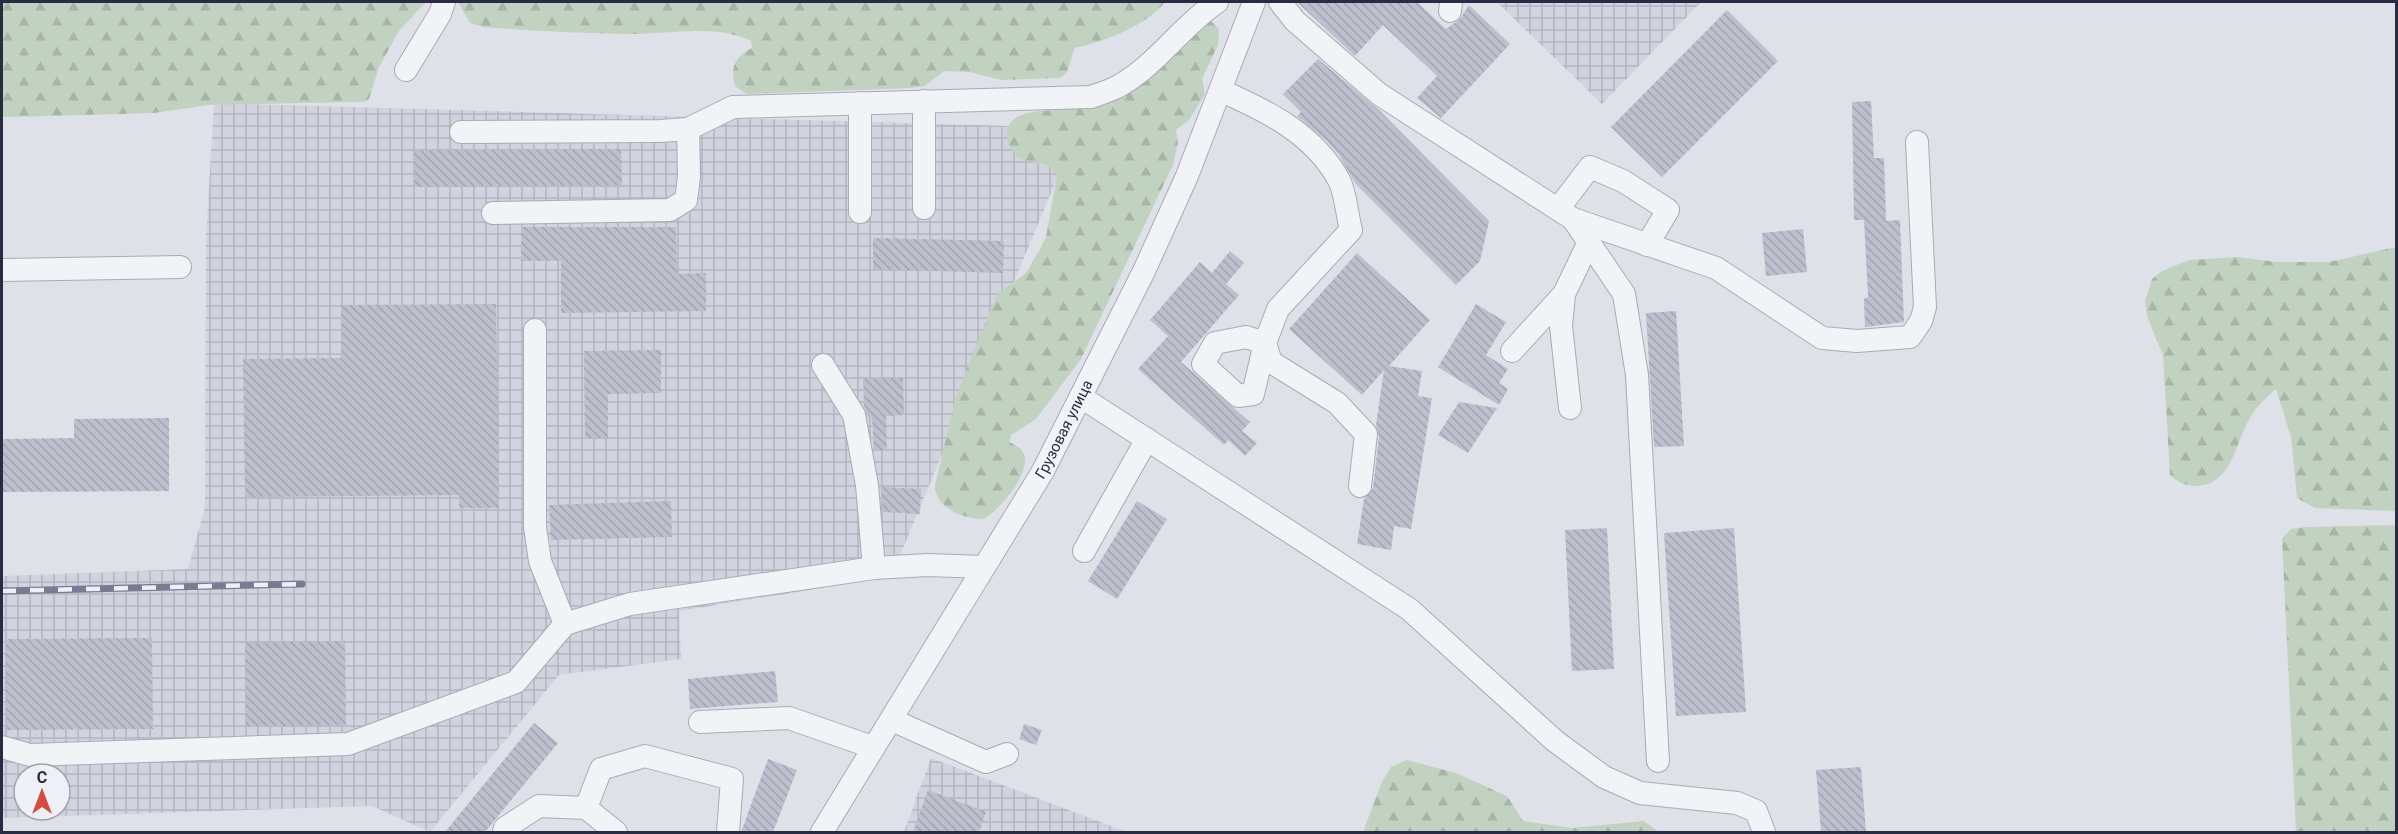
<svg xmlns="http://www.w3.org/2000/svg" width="2398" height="834" font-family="Roboto,sans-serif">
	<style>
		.industrial { fill: url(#industrial-grid); fill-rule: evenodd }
		.forest { fill: url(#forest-firs) }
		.building { fill: url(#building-back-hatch) }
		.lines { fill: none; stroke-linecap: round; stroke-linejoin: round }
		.minor-casing { stroke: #a8aab7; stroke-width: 24 }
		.minor { stroke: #f2f3f7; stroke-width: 22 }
		.rail-casing { stroke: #787c93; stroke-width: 7 }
		.rail { stroke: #eff0f7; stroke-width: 4.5; stroke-dasharray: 14; stroke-linecap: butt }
		.labels { text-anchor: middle; stroke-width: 4.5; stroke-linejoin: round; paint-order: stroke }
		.street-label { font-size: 15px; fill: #282b41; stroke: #eff0f7 }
	</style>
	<defs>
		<pattern id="industrial-grid" width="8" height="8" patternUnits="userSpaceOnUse" patternTransform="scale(1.5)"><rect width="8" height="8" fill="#d1d3de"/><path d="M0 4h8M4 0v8" fill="none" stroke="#b3b5c0"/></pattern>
		<pattern id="forest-firs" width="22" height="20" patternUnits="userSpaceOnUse" patternTransform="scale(1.5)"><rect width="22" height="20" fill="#c1d3c0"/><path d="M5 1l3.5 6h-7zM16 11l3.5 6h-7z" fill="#a6b5a6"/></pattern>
		<pattern id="building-back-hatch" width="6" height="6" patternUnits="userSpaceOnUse" patternTransform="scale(1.5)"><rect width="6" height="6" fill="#bcbfcc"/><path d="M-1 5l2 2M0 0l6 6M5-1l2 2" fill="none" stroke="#a2a4b0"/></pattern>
	</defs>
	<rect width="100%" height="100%" fill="#dfe1e9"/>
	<path class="industrial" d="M1497,2H1701L1602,104Z
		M214,103L1078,128L891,577L679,611L681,659L559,675L430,832L372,806L2,818V576L188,569L205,507L206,239ZM24,774H60V810H24Z
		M931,758L1127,832H904Z"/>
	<path class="forest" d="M2,2H426L399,31L379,67L369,99L363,102L209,105L154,113L12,117H2Z
		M458,2H1165C1145,27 1105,41 1075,48C1069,59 1072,73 1059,78L1002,80L969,72L944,71L925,86L911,88L747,94L735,86C730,66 735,57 752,48L751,41C714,23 666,35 627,34C579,33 531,31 483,27L470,23Z
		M1210,20L1219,29L1218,45L1202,79L1205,94L1189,120L1176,130L1178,143L1173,165L1081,359L1036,419L1011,435L1010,442L1021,449L1025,456C1027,478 1002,507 984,519C964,519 935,509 935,485L955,400L972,355L998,293L1026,273L1040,249L1046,237L1057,175L1050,166L1018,158C1012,150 1006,143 1007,132C1010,105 1056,113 1077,107Z
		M2396,247V511L2315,508L2297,498L2291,437L2276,389C2267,397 2257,406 2251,416C2235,442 2233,486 2195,486C2186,486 2177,482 2170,475L2163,355L2147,316L2145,301L2152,279L2162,271L2189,260L2238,257L2277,262H2329Z
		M2396,525V832H2296L2282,538L2291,529L2306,527Z
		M1407,760L1456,773L1507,796L1523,821L1572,828L1644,821L1659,832H1363L1381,784L1391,767Z"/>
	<path class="building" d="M1297,2H1417L1446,29L1460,19L1469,5L1510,44L1441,118L1417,98L1437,76L1383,25L1355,56Z
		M1727,10L1778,61L1662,177L1611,127Z
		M1318,59L1379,110L1489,221L1480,261L1456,285L1355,183L1339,155L1326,140L1297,116L1301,112L1283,94Z
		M1871,101L1874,158H1884L1886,221L1900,220L1904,322L1865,327L1864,299L1868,297L1864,220H1854L1852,102Z
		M621,149L622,185L415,187L414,151Z
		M521,227H676L677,274L706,273V311L561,313V261H521Z
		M1803,229L1807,272L1766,276L1762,233Z
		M873,238L1004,241L1003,273L873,269Z
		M1230,251L1244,263L1226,284L1239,295L1181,362L1250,422L1242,431L1257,443L1245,456L1228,440L1224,445L1138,369L1168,336L1150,320L1200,262L1212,273Z
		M1357,253L1430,320L1389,366L1422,371L1418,396L1432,398L1411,529L1394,526L1391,550L1357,544L1364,499L1373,488L1379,436L1376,425L1384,370L1362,395L1289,329Z
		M496,304L499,508H459V495L245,497L243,359L342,358L341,305Z
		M1476,304L1506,322L1486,355L1508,369L1499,383L1508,389L1499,405L1438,367Z
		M1676,311L1684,446L1654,447L1646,313Z
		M661,350V393L608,394V438H585L584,351Z
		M903,378L904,415L886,416L887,450H874L872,417H868L864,405L863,379Z
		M1459,402L1497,408L1468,453L1438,435Z
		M169,418V491L2,492V439L74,438V419Z
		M881,487L921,489L920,514L883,512Z
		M671,501L672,537L551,540L549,505Z
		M1137,501L1167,519L1117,599L1088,581Z
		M1607,528L1614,669L1572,671L1565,530Z
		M1734,528L1746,712L1676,716L1664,533Z
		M152,638L153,729L7,730L6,639Z
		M345,641L346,725L246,727L245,643Z
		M775,671L778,702L690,709L688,679Z
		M534,723L558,743L485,832H445Z
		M1024,724L1042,730L1036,745L1019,739Z
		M768,759L797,770L773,832H741Z
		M1861,767L1866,832H1821L1816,770Z
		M928,790L986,812L979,832H913Z"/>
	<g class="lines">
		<g class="minor-casing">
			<g id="minor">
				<path d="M1280,2L1295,21L1379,94L1573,219L1716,268L1822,338L1857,341L1910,337L1921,321L1925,307L1917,142"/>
				<path d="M1450,11L1451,2"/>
				<path d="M406,70L440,14L444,2"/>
				<path d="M1222,91C1267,111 1314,134 1339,180C1346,194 1347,215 1351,230L1278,309L1265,343L1271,362L1337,403L1366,434L1360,486"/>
				<path d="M924,101V208"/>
				<path d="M860,103V212"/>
				<path d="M461,132L660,131L688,129L733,107L1091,97C1099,94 1109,91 1117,87C1156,66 1181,26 1217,2"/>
				<path d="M1558,209L1590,167L1623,181L1668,210L1647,245"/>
				<path d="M493,213L670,210L686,200L689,177L688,129"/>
				<path d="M1573,219L1624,294L1637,375L1658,761"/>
				<path d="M2,270L180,267"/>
				<path d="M535,330V527L540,561L565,624"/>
				<path d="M1246,337L1265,343L1253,394L1238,396L1203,364L1215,343Z"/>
				<path d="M1512,351L1564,294"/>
				<path d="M823,365L854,415L867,485L874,568"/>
				<path d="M1081,397L1409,609L1555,741L1604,777L1640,793L1737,803L1756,811L1764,832"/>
				<path d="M1570,408L1561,326L1564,294L1589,242"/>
				<path d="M1084,551L1147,439"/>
				<path d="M892,720L986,762L1007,754"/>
				<path d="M700,722L789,718L872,747"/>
				<path d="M2,747L30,755L348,744L516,682L565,624L630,604L874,568L928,565L984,567"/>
				<path d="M586,808L601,769L645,756L732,779L728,832"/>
				<path d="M504,832L505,828L539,806L586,808L616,832"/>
				<path id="s1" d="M822,832L1043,471L1144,271L1187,176L1254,2"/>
			</g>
		</g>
		<use href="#minor" class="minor"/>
		<g class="rail-casing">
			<path id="rail" d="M2,591L302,584"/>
		</g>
		<use href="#rail" class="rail"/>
	</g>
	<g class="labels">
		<g class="street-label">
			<text dy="5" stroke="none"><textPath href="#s1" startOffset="470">Грузовая улица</textPath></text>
		</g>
	</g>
	<rect width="2398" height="834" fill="none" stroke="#282b41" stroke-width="6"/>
	<g transform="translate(42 792)"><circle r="28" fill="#eff0f7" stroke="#9fa1ae" stroke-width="1.5"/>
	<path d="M0-4.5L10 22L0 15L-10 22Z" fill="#d24c40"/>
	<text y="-9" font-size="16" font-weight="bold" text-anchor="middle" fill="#282b41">С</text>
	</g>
</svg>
